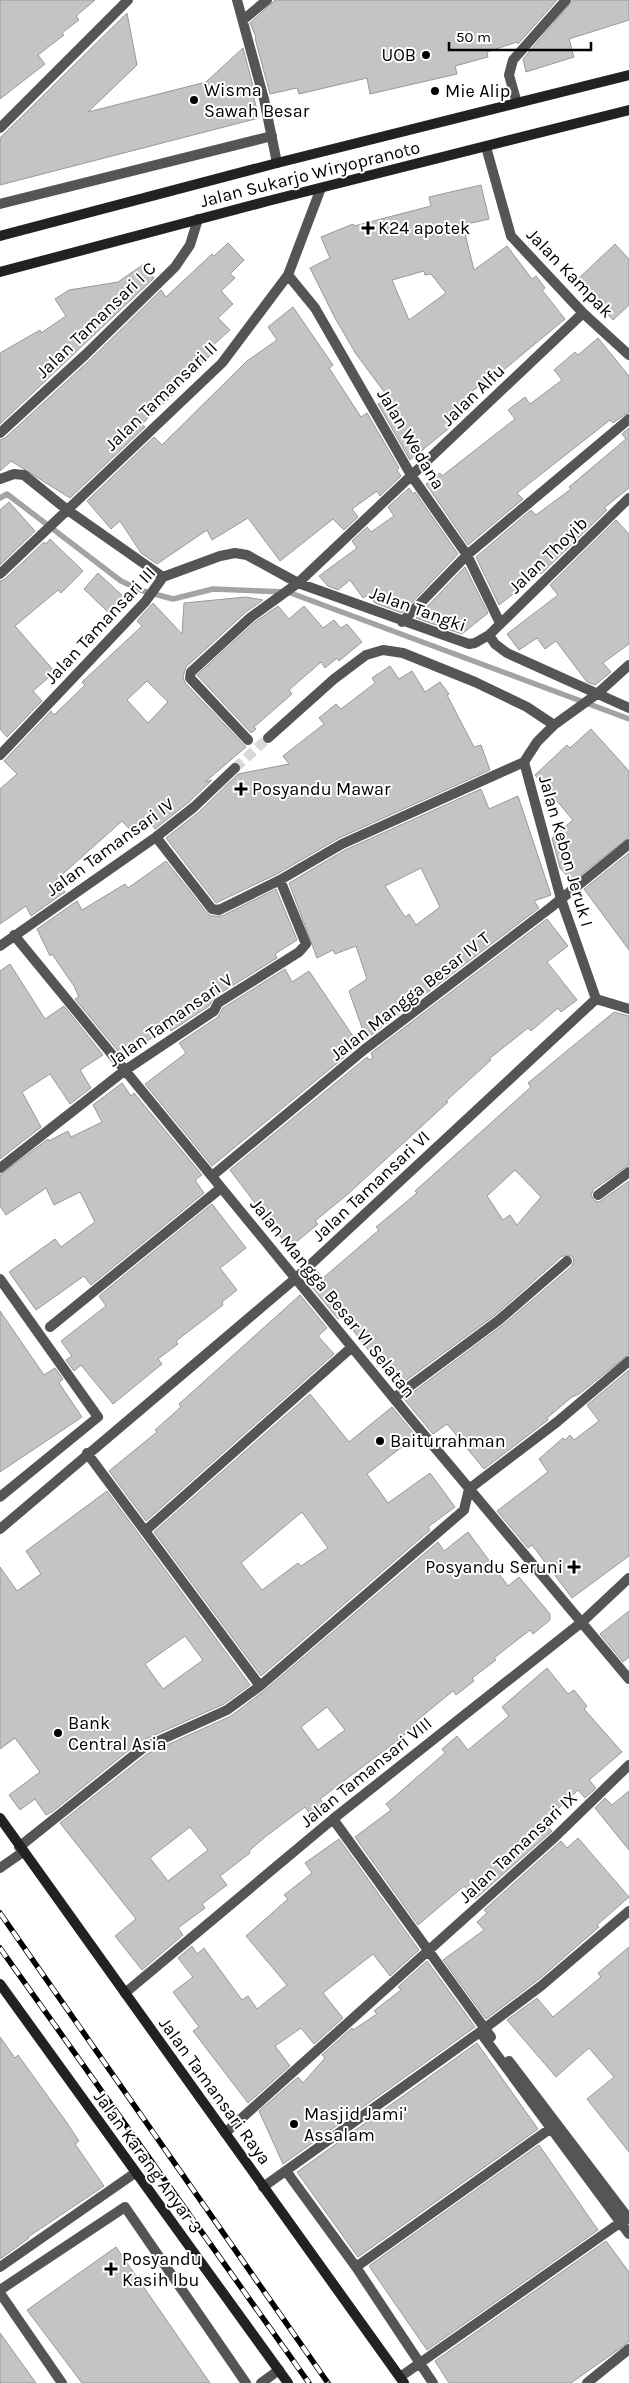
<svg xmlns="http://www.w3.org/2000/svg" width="629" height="2383" font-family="Karla,sans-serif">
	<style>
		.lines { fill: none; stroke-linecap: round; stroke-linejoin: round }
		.stream { stroke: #a3a3a3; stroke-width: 5.5 }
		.building { fill: #c4c4c4; stroke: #999; fill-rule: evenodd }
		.street-tunnel { stroke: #d9d9d9; stroke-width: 10; stroke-dasharray: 10 5; stroke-linecap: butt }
		.lane { stroke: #555; stroke-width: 10 }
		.street { stroke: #555; stroke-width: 10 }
		.secondary { stroke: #222; stroke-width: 10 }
		.rail-casing { stroke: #000; stroke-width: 5.5 }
		.rail { stroke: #fff; stroke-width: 4; stroke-dasharray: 11; stroke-linecap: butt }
		.poi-dot { fill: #000; stroke: #fff; stroke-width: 2 }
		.labels { text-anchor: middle; stroke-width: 4; stroke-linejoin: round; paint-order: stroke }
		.poi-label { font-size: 18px; fill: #000; stroke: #fff; text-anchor: start }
		.street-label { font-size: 18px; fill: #000; stroke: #fff }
	</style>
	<rect width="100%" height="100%" fill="#fff"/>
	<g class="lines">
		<path class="stream" d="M0,498L7,494L121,581L143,591L173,599L213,589L288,592L629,719"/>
	</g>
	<path class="building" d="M0,0H95L76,16L79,20L62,33L64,35L38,55L45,64L0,99Z
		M275,0H557L518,44L517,42L487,52L488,57L455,66L457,74L370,94L367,78L299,94L297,88L270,94L255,38L256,37L250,23Z
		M573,0H629V20L569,39L574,57L526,72L523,59Z
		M127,13L137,65L88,112L206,82L243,48L256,97L254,98L259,118L0,185V138Z
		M481,185L489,219L463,225L474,270L507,246L532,279L536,276L545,288L542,290L565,319L500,373L472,391L475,396L446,417L453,425L410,460L378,404L388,397L356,354L335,318L310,268L330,258L321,237L353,224L354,226L431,206L429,197ZM424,271L425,275L431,274L446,293L409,320L392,280Z
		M228,243L244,260L230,274L235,278L221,291L233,304L218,318L230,330L211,347L215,351L175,388L177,391L142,424L145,427L70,498L11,461L0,471V440L5,438L90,360L161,290L166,297L212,254L214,256Z
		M615,244L629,259V305L613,320L577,280Z
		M144,264L154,278L0,424V353L40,330L41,333L66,316L55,299L69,290L118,282Z
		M293,307L333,365L329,368L361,417L367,413L399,468L397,470L401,476L380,496L377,491L352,509L358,517L344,530L333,519L280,561L248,518L212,540L207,530L157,564L141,553L120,521L111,529L87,501L154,437L162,445L247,361L277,340L268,327Z
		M598,338L629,376V412L613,423L610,420L517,493L523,499L468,545L426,484L440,473L442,476L515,419L508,410L525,397L530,404L562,380L554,370L575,352L578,355Z
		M629,428V488L604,508L607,510L541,574L540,573L499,605L476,557L531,510L536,515L571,489L569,487L626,439L622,434Z
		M409,488L413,494L415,492L458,554L402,613L375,603L368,595L363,598L350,580L338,590L328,586L319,576L357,548L352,541L367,527L371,532L394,516L388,507Z
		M9,502L35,531L0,565V510Z
		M616,520L629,534V644L603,663L611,672L595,685L587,682L556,641L545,649L537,638L519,650L507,634L558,595L550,585Z
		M50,539L83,571L61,593L58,590L15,626L55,672L33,691L42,701L7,737L0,729V581L5,579L44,542L46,544Z
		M465,567L488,613L462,634L416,618Z
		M98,573L126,599L111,615L84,589Z
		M246,597L263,600L246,612L186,667L183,677L185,683L246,747L205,782L212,780L189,802L155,829L149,821L134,834L122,821L56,880L65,892L31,916L26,906L0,924V789L17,774L4,761L51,711L54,715L85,685L82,682L142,626L137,621L153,603L182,634L184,603ZM147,681L168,702L148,723L127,700Z
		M278,606L289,619L304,606L323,628L334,620L341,628L347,624L362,642L339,661L337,658L325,668L321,662L289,690L292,694L254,727L256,729L251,733L197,675L255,622Z
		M390,666L399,679L412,671L425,692L440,682L449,694L447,695L474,747L481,745L490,770L339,838L277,874L216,903L166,838L199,812L238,774L289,764L283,756L324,724L319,718L336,704L341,709L375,683L372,678Z
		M591,729L629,771V837L572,882L560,868L552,838L573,820L535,775L567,745L570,748Z
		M481,789L489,809L518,796L551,895L534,901L539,908L366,1039L349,991L367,979L356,946L335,954L333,950L317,958L289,883L345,850ZM421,868L440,907L416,925L409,914L405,917L385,886Z
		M629,853V950L584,889Z
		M166,861L207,913L211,916H222L276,889L297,940L275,954L277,958L214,997L209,1006L171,1031L168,1027L123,1057L75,999L79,997L74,986L52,954L50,956L37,929L77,901L82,910L125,884L128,888Z
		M547,919L568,946L547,962L577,1000L561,1012L558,1008L531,1031L528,1028L489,1059L491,1060L446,1101L448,1102L348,1194L315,1221L318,1224L289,1248L230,1170L367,1057L369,1060L373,1058L371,1053Z
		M10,964L45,1019L64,1006L103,1055L80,1070L91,1088L70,1104L50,1074L22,1092L41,1127L0,1159V971Z
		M285,969L292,982L309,971L359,1045L212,1166L145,1084L186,1053L179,1043L218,1017L223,1008Z
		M614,1012L629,1016V1165L594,1189L591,1195L595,1201L599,1202L629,1181V1354L579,1394L572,1397L547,1418L548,1420L484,1469L447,1424L433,1434L404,1399L503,1325L572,1266L574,1260L572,1256H562L495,1315L397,1387L342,1316L338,1319L306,1280L317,1271L323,1278L379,1230L376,1227L417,1193L415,1191L531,1087L528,1083ZM515,1170L541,1197L517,1225L510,1215L503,1220L487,1196Z
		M122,1083L131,1096L134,1093L202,1175L195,1180L204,1193L91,1285L84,1276L36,1310L9,1272L55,1239L61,1247L95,1222L80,1192L54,1205L46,1188L6,1215L0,1206V1175L48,1139L49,1141L68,1131L71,1137L102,1122L93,1105Z
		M212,1204L246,1248L220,1268L237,1290L222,1302L223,1305L176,1341L178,1344L158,1359L162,1364L113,1404L81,1365L74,1371L66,1360L72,1356L61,1341L106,1306L99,1296Z
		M300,1295L327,1328L318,1336L334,1354L146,1521L109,1471L157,1432L155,1430L181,1407L179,1404Z
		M0,1311L44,1375L55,1368L63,1379L59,1383L82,1417L0,1472Z
		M629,1370V1556L572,1598L532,1545L528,1548L497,1511L548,1472L539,1459L563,1438L565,1440L570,1435L574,1440L599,1421L587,1405Z
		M310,1394L349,1442L392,1407L416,1436L367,1474L388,1503L430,1473L455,1507L428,1527L430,1530L261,1676L154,1532ZM302,1512L328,1548L301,1566L298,1563L262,1590L241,1563Z
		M107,1491L250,1685L224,1704L139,1742L52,1812L46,1815L35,1799L20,1810L9,1795L40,1772L15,1738L0,1749V1567L17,1591L41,1574L26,1551ZM185,1636L203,1660L163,1689L145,1664Z
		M468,1532L508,1586L519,1577L550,1614V1620L533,1634L530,1630L494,1658L496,1660L472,1678L474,1681L456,1695L453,1691L415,1722L417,1724L398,1740L320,1799L329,1810L315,1821L305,1807L265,1837L249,1851L250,1853L220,1876L227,1885L202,1904L205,1908L178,1928L183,1935L142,1970L115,1936L136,1919L60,1823L147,1754L231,1716L264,1691L438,1542L444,1551ZM327,1707L345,1730L318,1750L301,1727ZM190,1827L208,1850L168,1881L150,1858Z
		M629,1611V1657L623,1662L600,1634Z
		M547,1668L568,1694L574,1690L587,1706L584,1709L622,1752L589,1780L596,1788L585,1798L578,1790L544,1822L552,1831L475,1899L464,1886L418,1925L355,1837L391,1810L386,1804L445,1753L442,1749L457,1736L468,1750L509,1716L502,1707Z
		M629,1791V1850L595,1808L605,1798L612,1805Z
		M578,1838L629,1897L597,1925L599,1927L539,1979L486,2019L443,1960L484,1930L477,1922L487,1913L484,1910L561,1841L567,1848Z
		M339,1839L419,1950L390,1976L373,1954L323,1993L343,2018L314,2044L301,2028L275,2046L290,2066L248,2103L193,2031L199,2027L173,1992L193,1977L178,1958L192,1946L197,1954L204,1948L242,2000L248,1996L257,2009L287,1985L246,1936L288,1899L284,1895L312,1873L305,1863Z
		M629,1947V2152L587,2099L614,2077L589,2048L556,2077L507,2020L537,1998L553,2017L601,1977L598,1973Z
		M427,1961L475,2027L283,2164L259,2111L298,2077L303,2083L325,2058L322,2055L352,2028L353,2030L377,2014L374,2011L401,1990L398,1987Z
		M0,2037L15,2058L18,2055L67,2123L79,2141L75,2144L104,2186L28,2237L29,2238L0,2259Z
		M477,2043L538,2129L358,2257L297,2172Z
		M539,2145L598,2230L427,2350L369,2266Z
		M606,2241L629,2272V2342L571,2383H449L435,2361Z
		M116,2247L210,2383H82L27,2310Z
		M0,2333L36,2383H0Z"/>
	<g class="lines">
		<path class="street-tunnel" d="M235,768L268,738"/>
		<path class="lane" d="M0,204L272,136
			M0,1279L98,1417L0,1497
			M0,2290L125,2207L246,2383
			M0,2293L62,2383
			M261,2383L279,2370"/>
		<path class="street" d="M237,0L264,99L277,163
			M243,20L267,0
			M517,103L509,75L513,60L566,0
			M0,128L128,0
			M486,147L511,236L583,313L629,355
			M288,275L315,308L411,475L467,555L500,623
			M0,433L85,355L175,267L190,245L198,219
			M0,479L14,474L24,475L66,509L163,577
			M0,574L222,363L288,275L321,188
			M402,622L467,555L629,419
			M489,635L495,644L507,653L629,708
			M268,738L334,679L366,655L383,650L403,653L475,682L527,707L554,725
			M248,740L190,678L191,672L251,617L298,583L583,313
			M0,755L145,602L163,577L220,556L235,553L247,555L298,583L469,644L475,643L489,635L629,498
			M156,837L212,909L219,910L280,880L342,844L524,762
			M14,935L410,1418L629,1679
			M0,946L156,837L194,807L235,768
			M596,999L561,899L524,762L537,742L554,725L597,694L629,665
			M596,999L629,1009
			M0,1168L124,1071L214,1011L218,1003L299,952L306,944L280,880
			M212,1176L365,1049L550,908L629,844
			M598,1195L629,1172
			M50,1327L221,1188
			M394,1398L499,1320L567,1261
			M87,1453L260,1686
			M0,1529L296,1278L596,999
			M145,1531L352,1347
			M333,1819L491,2037
			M19,1847L143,1748L227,1710L260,1686L464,1510L469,1489L557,1422L629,1361
			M0,1868L23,1852
			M125,1993L333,1819L582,1622L629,1578
			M485,2028L541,1986L629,1911
			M509,2061L629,2219
			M225,2133L555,1837L629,1765
			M286,2171L356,2267L433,2383
			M263,2187L480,2032L629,2234
			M0,2267L135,2173
			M356,2267L554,2126
			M400,2377L624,2220
			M587,2383L629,2349"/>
		<path class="secondary" d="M0,236L277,163L629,75
			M0,272L268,201L629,110
			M0,1818L404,2383
			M0,1984L288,2383"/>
		<g class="rail-casing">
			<path id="rail" d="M0,1913L328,2383
				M0,1948L309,2383"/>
		</g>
		<use href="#rail" class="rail"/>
	</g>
	<g class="poi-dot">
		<circle cx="426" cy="55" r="5"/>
		<circle cx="435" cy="91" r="5"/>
		<circle cx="194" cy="100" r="5"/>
		<path d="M365.5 220.5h5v5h5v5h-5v5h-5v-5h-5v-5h5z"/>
		<path d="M238.5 781.5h5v5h5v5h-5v5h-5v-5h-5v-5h5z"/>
		<circle cx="380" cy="1441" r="5"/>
		<path d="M571.5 1559.5h5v5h5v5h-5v5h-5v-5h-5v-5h5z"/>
		<circle cx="58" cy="1733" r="5"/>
		<circle cx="294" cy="2124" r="5"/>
		<path d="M108.5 2261.5h5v5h5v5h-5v5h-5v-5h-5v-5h5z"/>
	</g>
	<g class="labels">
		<g class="poi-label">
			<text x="416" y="61" text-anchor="end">UOB</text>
			<text x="204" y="96">Wisma<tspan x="204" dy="21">Sawah Besar</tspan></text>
			<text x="445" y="97">Mie Alip</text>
			<text x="378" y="234">K24 apotek</text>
			<text x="252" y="795">Posyandu Mawar</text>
			<text x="390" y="1447">Baiturrahman</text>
			<text x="563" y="1573" text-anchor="end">Posyandu Seruni</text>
			<text x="68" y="1729">Bank<tspan x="68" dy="21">Central Asia</tspan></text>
			<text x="304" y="2120">Masjid Jami'<tspan x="304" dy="21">Assalam</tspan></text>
			<text x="122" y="2265">Posyandu<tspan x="122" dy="21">Kasih Ibu</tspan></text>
		</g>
		<g class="street-label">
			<text transform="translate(310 174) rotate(-14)" y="6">Jalan Sukarjo Wiryopranoto</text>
			<text transform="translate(570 273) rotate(46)" y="6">Jalan Kampak</text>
			<text transform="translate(96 320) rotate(-44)" y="6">Jalan Tamansari I C</text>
			<text transform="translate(473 395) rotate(-44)" y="6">Jalan Alfu</text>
			<text transform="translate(161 396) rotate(-44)" y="6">Jalan Tamansari II</text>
			<text transform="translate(411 439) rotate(59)" y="6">Jalan Wedana</text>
			<text transform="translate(548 555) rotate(-44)" y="6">Jalan Thoyib</text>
			<text transform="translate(418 609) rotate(20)" y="6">Jalan Tangki</text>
			<text transform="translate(100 625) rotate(-47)" y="6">Jalan Tamansari III</text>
			<text transform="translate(110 847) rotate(-36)" y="6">Jalan Tamansari IV</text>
			<text transform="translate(566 851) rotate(74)" y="6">Jalan Kebon Jeruk I</text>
			<text transform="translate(410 996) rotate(-38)" y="6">Jalan Mangga Besar IV T</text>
			<text transform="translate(170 1020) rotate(-35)" y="6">Jalan Tamansari V</text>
			<text transform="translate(371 1186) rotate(-43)" y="6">Jalan Tamansari VI</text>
			<text transform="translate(333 1298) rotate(51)" y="6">Jalan Mangga Besar VI Selatan</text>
			<text transform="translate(366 1772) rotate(-39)" y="6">Jalan Tamansari VIII</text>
			<text transform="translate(518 1847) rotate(-43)" y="6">Jalan Tamansari IX</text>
			<text transform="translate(215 2091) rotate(54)" y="6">Jalan Tamansari Raya</text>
			<text transform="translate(148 2162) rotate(54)" y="6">Jalan Karang Anyar 3</text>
		</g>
	</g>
	<path d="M449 42v8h142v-8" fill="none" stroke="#000000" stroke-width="2.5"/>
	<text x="456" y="42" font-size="15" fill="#000000" stroke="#ffffff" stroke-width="4" paint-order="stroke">50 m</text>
</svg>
